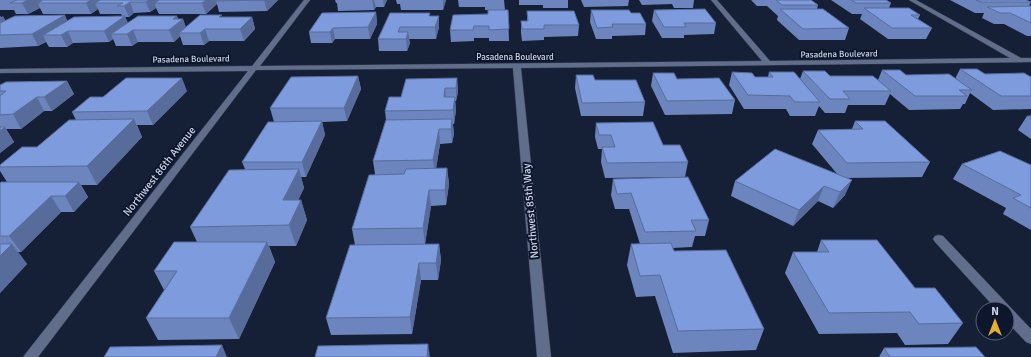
<svg xmlns="http://www.w3.org/2000/svg" width="1031" height="357" font-family="Signika,sans-serif">
	<style>
		.lines { fill: none; stroke-linecap: round; stroke-linejoin: round }
		.minor-casing { stroke: #373d51; stroke-width: 1 }
		.minor { fill: #616e8b; fill-rule: evenodd }
		.wall { fill: #6c85be }
		.shaded-wall { fill: #586c9b }
		.building { fill: #7d9bdd; stroke: #586c9b }
		.labels { text-anchor: middle; stroke-width: 4; stroke-linejoin: round; paint-order: stroke }
		.far-street-label { font-size: 9px; fill: #cbd2e3; stroke: #0d162d }
		.street-label { font-size: 11px; fill: #cbd2e3; stroke: #0d162d }
	</style>
	<rect width="100%" height="100%" fill="#152037"/>
	<g class="lines">
		<g class="minor-casing">
			<path id="minor" d="M304,0H310L260,66L762,61L711,0H717L770,61L1010,58L909,0H916L1021,58H1031V62L521,68L551,357H537L513,68L256,70L38,357H23L248,71L0,73V69L252,66Z
				M939,235L943,236L1031,329V344L1026,342L1007,322V309H996L935,242L933,239L935,236Z"/>
		</g>
		<use href="#minor" class="minor"/>
	</g>
	<path class="wall" d="M0,0H278L267,11L219,12L217,4L206,14H159L156,8L150,12L134,13L129,17H125L128,23L183,19L186,28L222,17H252L255,29L244,41H209L204,45H183L180,36L174,42H138L132,46H116L113,39L109,42L73,43L67,47H49L46,42L38,46L0,48V16L5,20L67,21L122,16L121,14H100L98,9L91,14H43L40,8L28,14H16L14,10H0Z
		M335,0H387L384,7H376L374,10L338,11L337,3H336Z
		M396,0H446L443,10H401L400,4H397Z
		M458,0H504L505,10H508L509,41H489V38H474V41L451,42L450,30L488,14V10H485V7H459Z
		M519,0H568V8H543V5H519Z
		M581,0H629L628,6L584,7Z
		M639,0H694L693,8H674L672,4L642,5Z
		M751,0H811L818,5L817,9L849,28L845,40H799L777,20L778,16L767,6H757Z
		M831,0H886L891,3L889,8L920,15L918,19L932,28L926,39H888L860,19L862,14H852Z
		M950,0H1026L1031,2L1029,6H1031V36H1027L1004,24H994L982,18L984,13H975Z
		M591,10L631,13L646,24L645,35L612,36V39H596L590,22Z
		M654,10L716,23L714,34L684,35V38H662L652,21Z
		M527,11L579,25L578,36L544,37V40L522,41L521,33V21H527Z
		M376,12L377,24L370,39H335L332,43H311L309,32Z
		M390,13L430,16H439V27L436,39H409L410,43L407,51H379L378,39Z
		M960,69L985,74L1031,77V109L993,110L970,93L965,104H963L960,109L909,110L890,94L885,105H848L845,113H825L819,106L815,116H790L786,109H744L729,85L732,72L755,77H768L769,72L800,79L803,71L830,76L878,80L882,70L906,75L955,79Z
		M653,73L677,79L735,100L732,114L665,115L651,86Z
		M576,75L595,80L645,102L643,116H581L575,88Z
		M358,76L361,89L347,121L322,122L325,135L306,177H301L304,188L298,200H301L307,220L296,246H269L275,262L239,339L158,340L146,318L164,290L154,271L197,242L190,227L245,169L242,162L274,122L270,108Z
		M457,78L458,92L456,101H455L456,110L454,124H453L454,134L452,143L440,144L436,169L447,168L449,184L446,205L431,206L425,244H439L441,260L438,280H421L412,334L331,335L326,318L355,245L352,229L375,174L373,161L386,120L385,111L401,97Z
		M67,81L74,94L52,111H44L21,129H6L14,142L0,153V85Z
		M187,91L153,125H137L142,137L97,185H81L88,197L74,212H61L21,252H18L27,264L0,293V183L7,182L0,171V165L37,147L76,120L72,112L103,97Z
		M1027,116H1031V139L1018,130Z
		M855,121L930,162L922,177L846,178L845,195L833,208L818,201L793,226L731,196L735,181L838,175L812,144L818,130L852,129Z
		M596,123L663,145L688,162L685,177L605,178L601,162L602,149H598L595,137Z
		M962,164L1031,165V230L1003,214L1006,208L953,179Z
		M613,179L709,220L705,236H695L692,247L672,248L674,251L764,329L756,350L673,353L655,296L636,297L627,265L631,244H640L629,209H615L611,195Z
		M821,240L915,288L963,323L948,344L905,345L897,333L819,334L785,273L793,252H817Z
		M884,348L985,357H879Z"/>
	<path class="shaded-wall" d="M28,0H41L42,3H38L40,8L28,14L22,3Z
		M91,0H110L95,3L98,9L91,14L86,3Z
		M149,0H166L155,3L156,8L150,12L146,2Z
		M206,0H222L216,1L217,4L206,14L202,3Z
		M264,0H278L267,11Z
		M372,0H374L376,7L374,10Z
		M383,0H387L384,7Z
		M443,0H446L443,10Z
		M130,2L134,13L129,17L124,6Z
		M376,12L377,24L370,39L368,27Z
		M65,15L70,27L43,35L46,42L38,46L32,34Z
		M3,16L9,27L0,32V18Z
		M125,16L130,28L111,34L113,39L109,42L104,31Z
		M177,16L180,22L183,19L187,30L179,33L180,36L174,42L169,30L173,19Z
		M439,16V27L436,39L435,27Z
		M252,17L255,29L244,41L240,29Z
		M333,28L335,39L332,43L330,32Z
		M205,29L209,41L204,45L200,33Z
		M133,30L138,42L132,46L127,34Z
		M68,31L73,43L67,47L61,35Z
		M408,32L410,43L407,51L406,39Z
		M358,76L361,89L347,121L344,108Z
		M182,78L187,91L153,125L147,111Z
		M457,78L458,92L456,101V88Z
		M67,81L74,94L52,111L44,97Z
		M445,88L446,101L445,110L444,97Z
		M37,97L44,111L21,129L13,114Z
		M455,97L456,110L454,124L453,110Z
		M134,119L142,137L97,185L87,166Z
		M452,119L454,134L452,143L451,129Z
		M322,121L325,135L306,177L302,162Z
		M5,127L14,142L0,153V131Z
		M439,129L440,144L435,175L433,160Z
		M447,168L449,184L446,205L445,190Z
		M299,169L304,188L289,220L283,200Z
		M852,180L845,195L833,208L840,192Z
		M79,182L88,197L74,212L65,196Z
		M824,186L818,201L793,226L799,210Z
		M429,190L431,206L425,244L423,228Z
		M51,196L61,212L21,252L9,236Z
		M301,200L307,220L296,246L289,225Z
		M267,242L275,262L239,339L229,318Z
		M12,244L27,264L0,293V256Z
		M439,244L441,260L438,280L436,263Z
		M419,263L421,280L412,334L410,317Z
		M428,344L430,357H427Z
		M222,345L227,357H216Z"/>
	<path class="building" d="M17,0H28L22,3H10Z
		M43,0H91L86,3H38Z
		M100,0H149L146,2H130L124,6H117L123,3H95Z
		M159,0H206L202,3H155Z
		M217,0H265L216,1Z
		M776,0H811L818,5H782Z
		M851,0H886L891,3H856Z
		M976,0H1026L1031,2H981Z
		M1031,6V23L1010,13H1000L987,7Z
		M864,8H909L920,15H911L932,28H892Z
		M705,9L716,23H684L686,27H664L654,10Z
		M780,9H823L849,28L803,29Z
		M488,10H508L509,29L489,30V26H474L473,30H450L453,15L488,14Z
		M591,10H629L631,13H640L646,24H612L613,27L597,28Z
		M527,11H574L579,25H544V29H522L521,21H528Z
		M376,12L368,27L333,28L330,32H309L322,13Z
		M390,13H430L429,16H439L435,27H400L398,32H408L406,39H378Z
		M65,15L32,34L0,35V23L15,16Z
		M200,15H222L219,17H252L240,29H205L200,33H179Z
		M125,16L104,31H68L61,35H43L74,17Z
		M138,16H177L173,19H183L169,30H133L127,34H111Z
		M960,69H977L985,74L1024,73L1031,77V96H1001Z
		M882,70H900L906,75L949,74L972,90H959L967,96H915Z
		M803,71H825L830,76H873L891,91H843L850,99H830Z
		M732,72L752,73L755,77H773L769,72H794L820,102H795L790,96L748,95Z
		M653,73H674L677,79L719,78L735,100L667,101Z
		M576,75H593L595,80H636L645,102L582,103Z
		M358,76L344,108H270L291,77Z
		M126,78H182L147,111L72,112L90,97H103Z
		M457,78L456,88H445L444,97H455L453,110L385,111L389,97H401L406,79Z
		M67,81L44,97H37L13,114L0,115V96L6,91H0V85L6,82Z
		M1027,116H1031V119Z
		M134,119L87,166L0,167V165L22,147H37L69,120Z
		M452,119L451,129H439L433,160L373,161L386,120Z
		M322,121L302,162H242L268,122Z
		M855,121H885L930,162L847,163L818,130L863,129Z
		M653,122L663,145H680L688,162L607,163L602,147H615L611,135H599L596,123Z
		M0,127H5L0,131Z
		M775,149L852,180L840,192L824,186L799,210L735,181Z
		M1000,151L1031,165V208L1013,198L1021,195L962,164Z
		M447,168L445,190H429L423,228L352,229L369,175L404,174L406,169Z
		M299,169L283,200H301L289,225L190,227L229,170Z
		M688,177L709,220H691L696,231L645,232L631,193L617,194L613,179Z
		M1,182H79L65,196H51L9,236H0V183Z
		M821,240H877L915,288H935L963,323L919,324L910,312L829,313L793,252H829Z
		M174,242H267L229,318H146L177,271H154Z
		M671,243L674,251L726,250L764,329L678,331L660,275L640,276L631,244Z
		M0,244H12L0,256Z
		M439,244L436,263H419L410,317L326,318L350,245Z
		M428,344L427,357H315L318,346Z
		M222,345L216,357H104L110,347Z
		M976,347L985,357H890L884,348Z"/>
	<g class="labels">
		<g class="far-street-label">
			<text transform="translate(839 54) rotate(-1)" y="3">Pasadena Boulevard</text>
			<text x="515" y="60">Pasadena Boulevard</text>
			<text transform="translate(191 59) rotate(-1)" y="3">Pasadena Boulevard</text>
		</g>
		<g class="street-label">
			<text transform="translate(159 171) rotate(-52)" y="4">Northwest 86th Avenue</text>
			<text transform="translate(530 211) rotate(-95)" y="4">Northwest 85th Way</text>
		</g>
	</g>
	<g transform="translate(995 321)"><circle r="19" fill="#0d162d" stroke="#596176"/>
	<path d="M0-3L7 15L0 10L-7 15Z" fill="#e4ae35"/>
	<text y="-6" font-size="11" font-weight="bold" text-anchor="middle" fill="#cbd2e3">N</text>
	</g>
</svg>
